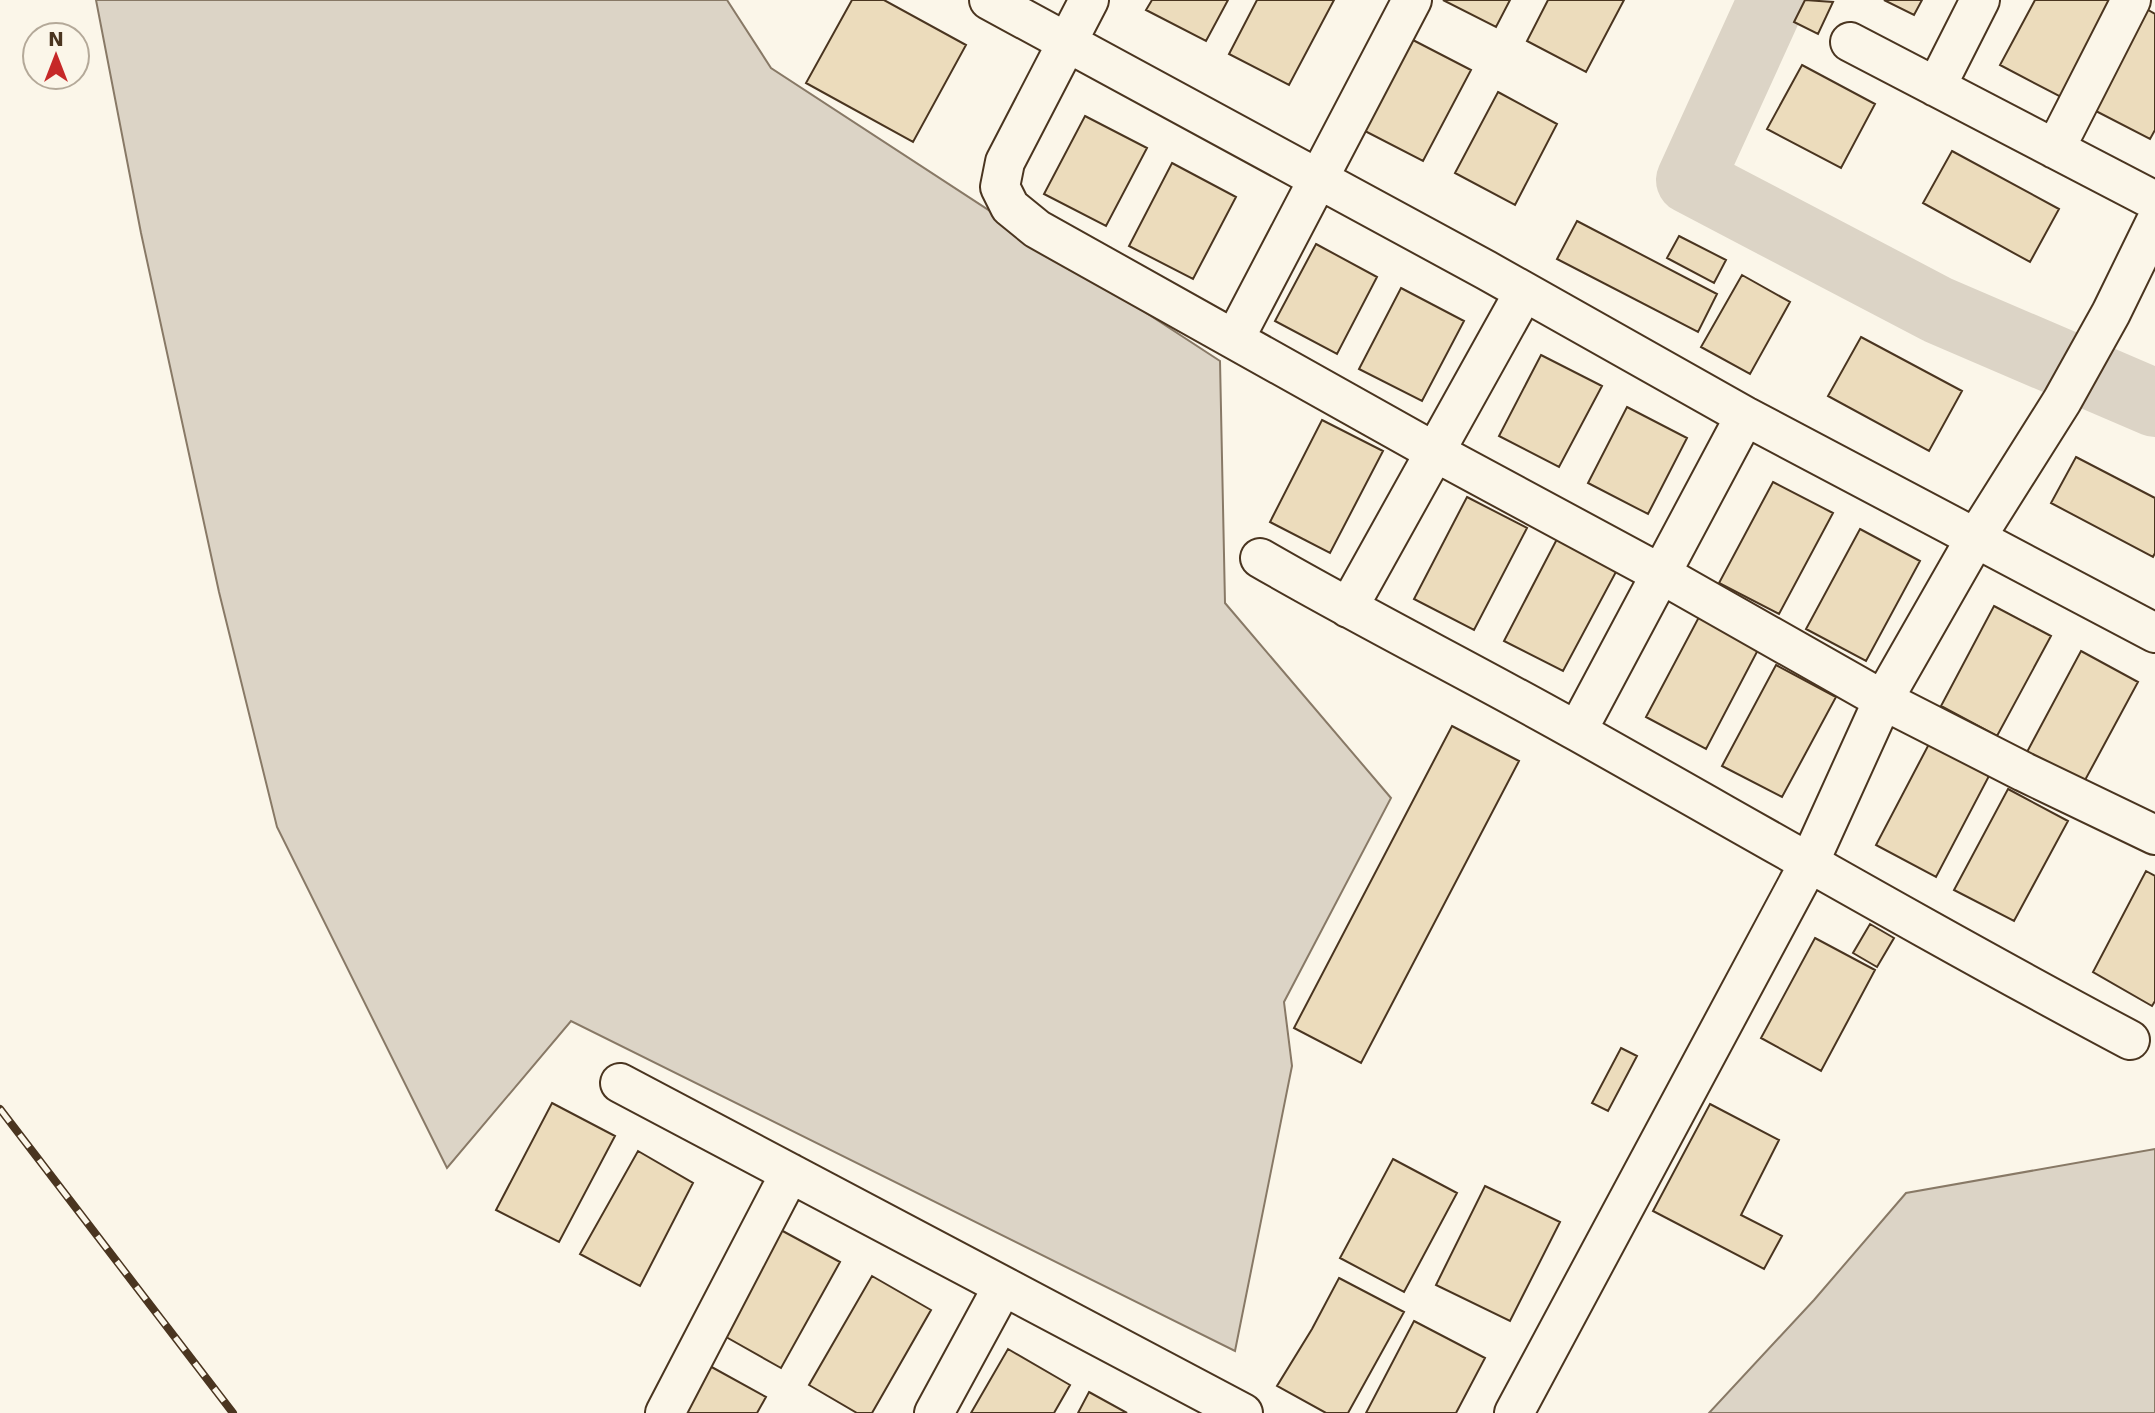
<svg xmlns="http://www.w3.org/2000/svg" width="2155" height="1413" font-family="'DejaVu Sans',sans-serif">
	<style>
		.water { fill: #dcd4c6; stroke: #887966; stroke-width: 2 }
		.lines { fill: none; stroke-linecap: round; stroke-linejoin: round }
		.river { stroke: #dcd4c6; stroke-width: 68 }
		.building { fill: #ecdcbc; stroke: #4a3520; stroke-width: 2 }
		.minor-casing { stroke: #4a3520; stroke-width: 42 }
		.minor { stroke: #fbf6e9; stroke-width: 38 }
		.rail-casing { stroke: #4a3520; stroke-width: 8 }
		.rail { stroke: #fbf6e9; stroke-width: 5; stroke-dasharray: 16; stroke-linecap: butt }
	</style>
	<rect width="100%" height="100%" fill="#fbf6e9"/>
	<path class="water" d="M96,0H727L771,68L1220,361L1225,603L1391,798L1284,1002L1292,1066L1235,1351L571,1021L447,1168L277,827L219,592L141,233Z
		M2155,1149V1413H1709L1814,1300L1906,1193Z"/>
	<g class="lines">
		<path class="river" d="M1772,0L1690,180L1938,310L2155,403"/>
	</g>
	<path class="building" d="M852,0H884L966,45L913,142L806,83Z
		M1152,0H1228L1206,41L1146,10Z
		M1257,0H1334L1289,85L1229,54Z
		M1443,0H1510L1496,27Z
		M1548,0H1624L1586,72L1527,41Z
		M1805,0L1833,2L1818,34L1794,22Z
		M1884,0H1922L1914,15Z
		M2035,0H2113L2061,97L2000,65Z
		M2143,7L2155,14V130L2150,139L2090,108Z
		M1411,39L1471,70L1423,161L1363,130Z
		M1802,65L1875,104L1841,168L1767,129Z
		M1498,92L1557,124L1515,205L1455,173Z
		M1085,116L1147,148L1106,226L1044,194Z
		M1952,151L2059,209L2030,262L1923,203Z
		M1172,163L1236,197L1193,279L1129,246Z
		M1577,221L1717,294L1698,332L1557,259Z
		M1679,236L1726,260L1714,283L1667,258Z
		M1316,244L1377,277L1337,354L1275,321Z
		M1742,275L1790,302L1750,374L1701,347Z
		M1401,288L1464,321L1422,401L1359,369Z
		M1861,337L1962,391L1929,451L1828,396Z
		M1541,355L1602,386L1559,467L1499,436Z
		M1627,407L1687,438L1648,514L1588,483Z
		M1322,420L1383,451L1330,553L1270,522Z
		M2076,457L2155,498V553L2153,557L2051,503Z
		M1773,482L1833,513L1779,614L1719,583Z
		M1467,497L1527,528L1474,630L1414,599Z
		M1860,529L1920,561L1866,661L1806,629Z
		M1557,539L1617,570L1563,671L1504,641Z
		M1994,606L2051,636L1997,736L1941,706Z
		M1699,617L1759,648L1706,749L1646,717Z
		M2081,651L2138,682L2084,782L2027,752Z
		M1776,665L1836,697L1782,797L1722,766Z
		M1452,726L1519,761L1361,1063L1294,1028Z
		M1929,744L1989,776L1936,877L1876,845Z
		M2008,789L2068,821L2014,921L1954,890Z
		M2146,871L2155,876V1001L2152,1006L2093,972Z
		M1870,924L1894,938L1877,967L1853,953Z
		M1815,938L1875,970L1821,1071L1761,1038Z
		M1621,1048L1637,1056L1608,1111L1592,1103Z
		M552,1103L615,1136L559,1242L496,1210Z
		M1710,1104L1779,1140L1741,1215L1782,1236L1764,1269L1653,1211Z
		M638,1151L693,1183L640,1286L580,1254Z
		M1393,1159L1457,1193L1404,1292L1340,1258Z
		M1485,1186L1560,1222L1510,1321L1436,1285Z
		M779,1229L840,1262L781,1368L719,1333Z
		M872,1276L931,1310L872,1413H857L809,1385Z
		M1339,1278L1404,1312L1348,1413H1326L1277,1386L1312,1329Z
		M1414,1321L1485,1358L1456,1413H1366Z
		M1008,1349L1070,1385L1054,1413H971Z
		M708,1365L766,1397L757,1413H681Z
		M1089,1392L1127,1413H1078Z"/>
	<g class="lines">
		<g class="minor-casing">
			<path id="minor" d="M989,0L1486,270L1745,416L2155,633
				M1089,0L1005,162L1000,187L1010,207L1037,229L1435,452L1661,574L1883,700L2024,772L2155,835
				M1850,42L2155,201
				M1936,87L1980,0
				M2055,149L2131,0
				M1235,338L1412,0
				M1260,558C1365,619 1474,673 1580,733C1763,836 1944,941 2130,1040
				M1348,608L1524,292
				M1577,731L1745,416
				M620,1083L1243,1413
				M665,1413L790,1173
				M934,1413L1003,1286
				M1514,1413L1809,863L1883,700L1975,539L2062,401L2111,313L2155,223"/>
		</g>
		<use href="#minor" class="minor"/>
		<g class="rail-casing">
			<path id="rail" d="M0,1109L233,1413"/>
		</g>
		<use href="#rail" class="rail"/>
	</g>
	<g transform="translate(56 56)"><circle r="33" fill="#fbf6e9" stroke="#b4a999" stroke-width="2"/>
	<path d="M0-5L12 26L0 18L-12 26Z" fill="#c62828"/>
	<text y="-10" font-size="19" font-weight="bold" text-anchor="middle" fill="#4a3520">N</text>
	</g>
</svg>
